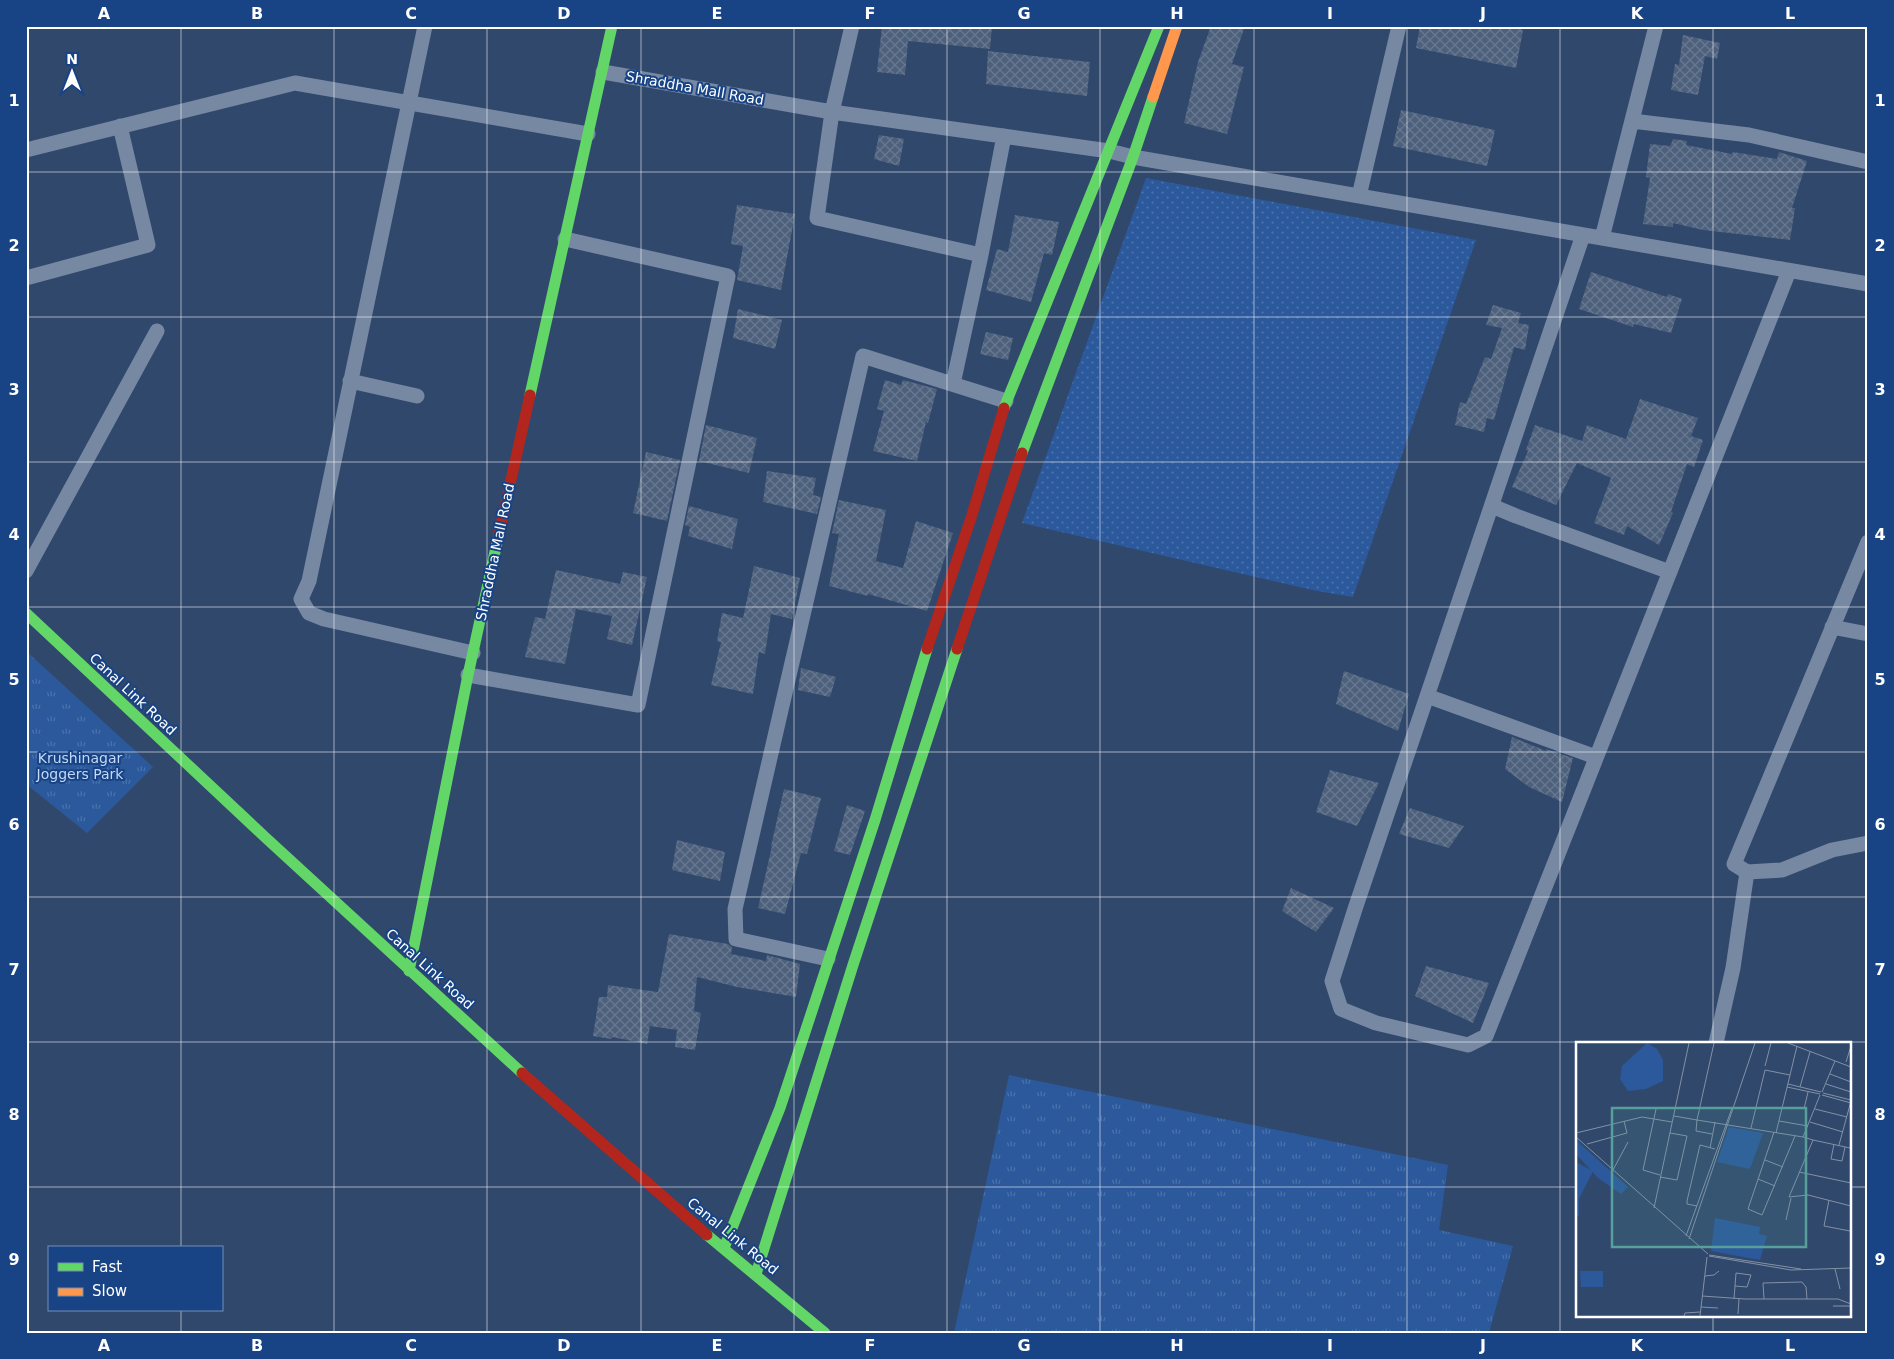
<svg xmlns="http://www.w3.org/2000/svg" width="1894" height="1359" font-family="'DejaVu Sans',sans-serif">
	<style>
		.grass { fill: url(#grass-dots) }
		.park { fill: url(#park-tufts) }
		.building { fill: url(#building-cross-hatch) }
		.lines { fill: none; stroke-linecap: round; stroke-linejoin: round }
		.street { stroke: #7788a2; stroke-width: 15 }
		.fast { stroke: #63d668; stroke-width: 11 }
		.slow { stroke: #ff974d; stroke-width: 11 }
		.jam { stroke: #b3261e; stroke-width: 11 }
		.grid { fill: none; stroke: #fff; stroke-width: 1; stroke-opacity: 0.55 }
		.labels { text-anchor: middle; stroke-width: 4; stroke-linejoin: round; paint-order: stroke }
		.street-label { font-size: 14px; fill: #fff; stroke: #184384 }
		.park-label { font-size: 14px; fill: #c2d9f9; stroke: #184384 }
		.inset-road { fill: none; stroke: #8391a7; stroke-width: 1 }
		.view { fill: #579f9a; fill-opacity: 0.15; stroke: #579f9a; stroke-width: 2.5 }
		.inset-edge { fill: none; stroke: #fff; stroke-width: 2.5 }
		.neatline { fill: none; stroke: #fff; stroke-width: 2 }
		.grid-label { font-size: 16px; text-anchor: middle; font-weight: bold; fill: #fff }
	</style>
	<defs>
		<pattern id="grass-dots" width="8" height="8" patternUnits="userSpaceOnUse" patternTransform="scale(1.25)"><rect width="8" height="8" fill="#2b599c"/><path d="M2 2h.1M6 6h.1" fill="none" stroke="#4b72ab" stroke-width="1.8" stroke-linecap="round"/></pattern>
		<pattern id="park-tufts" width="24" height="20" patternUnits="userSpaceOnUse" patternTransform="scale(1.25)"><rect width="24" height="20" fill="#2b599c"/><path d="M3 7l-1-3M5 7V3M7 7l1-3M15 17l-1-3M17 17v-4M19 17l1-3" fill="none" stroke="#4b72ab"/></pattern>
		<pattern id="building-cross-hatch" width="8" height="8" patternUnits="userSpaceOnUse" patternTransform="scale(1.25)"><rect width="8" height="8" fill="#4d607c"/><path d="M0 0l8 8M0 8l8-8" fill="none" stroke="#687890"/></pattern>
	</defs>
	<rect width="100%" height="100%" fill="#30486c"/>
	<path class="grass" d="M1146,178L1476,240L1353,597L1317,591L1022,523Z"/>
	<path class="park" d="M26,651L153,767L87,833L26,784Z
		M1009,1075L1448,1165L1439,1230L1513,1246L1489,1333H954Z"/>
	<path class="building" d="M882,26H992L990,49L908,41L905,75L877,72Z
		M1211,26H1245L1232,64L1244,67L1227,134L1184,123L1198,62Z
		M1420,26H1507L1523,30L1516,68L1416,48Z
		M1683,35L1720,43L1717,59L1705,56L1698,95L1671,90L1675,64L1679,65Z
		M988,51L1090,62L1087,96L986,84Z
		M1401,110L1495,130L1487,166L1393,146Z
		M879,135L904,139L899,166L874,159Z
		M1673,139L1687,141L1686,145L1732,154L1733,152L1777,159L1779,152L1807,161L1792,208H1795L1790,240L1703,230L1673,223V227L1643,224L1650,178L1646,177L1650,144L1670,146Z
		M737,205L795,214L781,290L737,280L743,246L731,244Z
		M1015,215L1059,222L1052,255L1044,253L1031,302L986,290L997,249L1008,252Z
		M1591,272L1667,297L1668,294L1682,299L1671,333L1634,324L1633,327L1579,309Z
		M1493,305L1521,313L1518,323L1529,325L1525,350L1514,347L1494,420L1487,418L1484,432L1455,425L1460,402L1466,404L1485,357L1491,359L1502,328L1486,325Z
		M738,309L782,320L775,349L733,338Z
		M986,332L1013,338L1008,360L980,354Z
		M885,380L901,385L903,380L937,389L928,423L926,422L917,461L873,451L884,411L877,409Z
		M1640,399L1698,418L1691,436L1703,440L1694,467L1687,464L1671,512L1673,513L1659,545L1627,526L1624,535L1594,523L1611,478L1577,463L1556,505L1512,487L1528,451L1526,450L1535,425L1582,441L1587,425L1626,439Z
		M706,425L757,438L749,473L699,461Z
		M646,452L680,460L667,521L633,513Z
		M767,471L816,478L813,495L821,497L817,514L763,502Z
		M839,500L886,510L876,561L903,568L916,521L953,533L927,611L868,594V596L829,586L839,534L832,533Z
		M689,506L738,519L732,549L688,536L690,527L685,525Z
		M754,566L800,578L792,619L771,614L765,654L759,652L753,694L711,685L721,642L717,641L722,613L743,618Z
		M556,570L620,584L623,572L647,577L632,645L607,639L612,616L576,609L565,664L525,657L535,617L545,619Z
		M801,668L836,677L830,697L798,690Z
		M1344,671L1409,694L1398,731L1336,704Z
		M1512,737L1546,751V749L1573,758L1562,802L1529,787L1505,769Z
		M1330,770L1379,783L1357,826L1316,812Z
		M784,789L821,798L807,854L801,853L785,914L758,908L772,846H771Z
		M847,805L865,811L850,855L834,851Z
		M1410,808L1464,826L1449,848L1399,834Z
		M677,840L725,852L720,881L672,870Z
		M1291,888L1334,908L1316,932L1282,911Z
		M669,934L728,944L732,947L731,954L766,961L767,955L800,964L796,997L737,987L697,977L694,1011L701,1013L695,1050L675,1047L677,1030L650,1026L647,1044L612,1037L611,1039L593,1036L599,997H607L608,985L658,992Z
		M1426,966L1489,983L1473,1023L1415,996Z"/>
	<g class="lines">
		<path class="street" d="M425,26L309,581L301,599L309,613L324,619L473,653
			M852,26L832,112L1109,151L1133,157L1868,284
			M603,72L832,112L817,218L981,255
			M1632,121L1749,135L1868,162
			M26,150L295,83L588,134
			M1359,196L1399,26
			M1583,235L1355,909L1332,981L1341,1009L1376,1023L1468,1045L1486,1036L1789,271
			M1602,238L1656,26
			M26,278L148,245L120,126
			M350,381L417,396
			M953,384L981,255L1004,136
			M1492,506L1516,516L1670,572
			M1868,542L1734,864L1747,872L1782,870L1832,850L1868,843
			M26,571L157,331
			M1832,627L1868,634
			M468,675L638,705L728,276L565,239
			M1427,696L1596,757
			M828,959L736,939L735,909L863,356L1006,401
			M1716,1043L1733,968L1747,872"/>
		<path class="fast" d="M530,395L612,26
			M1004,408L1159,26
			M1022,453L1133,157L1153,97
			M26,613L266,838L522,1073
			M409,971L468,675L498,538
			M707,1235L825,1333
			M724,1248L780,1108L875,820L927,649
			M756,1274L853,965L957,649"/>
		<path class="slow" d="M1153,97L1177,26"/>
		<path class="jam" d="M498,538L530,395
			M927,649L971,518L1004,408
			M957,649L1022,453
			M522,1073L707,1235"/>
	</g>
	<path class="grid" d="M181,26V1248M334,26V1333M487,26V1333M641,26V1333M794,26V1333M947,26V1333M1100,26V1333M1254,26V1333M1407,26V1333M1560,26V1333M1713,26V1043M26,172H1868M26,317H1868M26,462H1868M26,607H1868M26,752H1868M26,897H1868M26,1042H1868M26,1187H1578M1850,1187H1868M181,1310V1333M1713,1315V1333"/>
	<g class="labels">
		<g class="street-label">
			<text transform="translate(695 88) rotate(10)" y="5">Shraddha Mall Road</text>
			<text transform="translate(495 552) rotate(-78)" y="5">Shraddha Mall Road</text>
			<text transform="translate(133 694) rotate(43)" y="5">Canal Link Road</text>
			<text transform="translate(430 969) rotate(42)" y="5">Canal Link Road</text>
			<text transform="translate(733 1236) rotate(39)" y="5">Canal Link Road</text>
		</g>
		<g class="park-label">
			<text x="80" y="763">Krushinagar<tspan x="80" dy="16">Joggers Park</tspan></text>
		</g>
	</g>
	<g transform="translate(1576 1042)">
		<rect width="275" height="275" fill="#30486c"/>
		<path d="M153,85L187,91L174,127L141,120Z" fill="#2b599c"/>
		<path d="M0,98L52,145L45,152L22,136L0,112ZM139,176L184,185L183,192L191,194L184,218L135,209Z" fill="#2b599c"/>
		<path d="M71,1L81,7L87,18V39L70,47L52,49L44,37L46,24ZM0,120L17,129L3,157V174H0ZM4,229H27V245H5Z" fill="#2b599c"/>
		<path class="inset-road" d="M138,1L121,78L227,95M212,1L275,25M270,20L275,4M189,24L195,1M254,32L275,40M212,42L245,50M250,42L275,50M211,45L244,52M224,45L234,10M246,50L259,19M247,51L275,58M246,53L275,61M80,67L67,128L84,133M228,67L232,50M239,67L271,75M98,74L121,78L120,89L136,92M203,79L232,84M234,80L267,90M175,86L189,28L214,33M198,90L172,167L186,173L219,94M0,91L66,75L96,80M200,91L221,4M0,95L132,212M237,98L227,95L244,53M11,102L51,91L48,79M258,102L255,117L266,119L269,105M263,103L275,59M134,106L139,80M274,106L237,98L213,155L232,153L275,164M189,118L207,125M37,128L52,100M223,130L275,141M84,135L101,138L111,94L94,91M182,137L199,144M253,158L248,184L274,189M121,164L111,162V159L124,103L139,107M275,164V195M78,166L113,1M210,178L215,156M110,194L156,66M113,197L179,1M133,213L225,227M133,214L215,228L275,226M259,227L264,247M129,234L138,233L143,229M126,254L169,257H262L275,262M158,257L160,231L175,233L171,245L159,244M188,257L187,241L226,240L230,245L231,257M257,264H275M125,265L142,266M162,272L163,257M108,274L109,271L124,270M124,274L131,215"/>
		<path class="view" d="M36,66H230V205H36Z"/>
		<rect width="275" height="275" class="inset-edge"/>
	</g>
	<rect width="1894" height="1359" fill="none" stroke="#184384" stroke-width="55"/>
	<rect x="48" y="1246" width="175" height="65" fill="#184384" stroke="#748eb5"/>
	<rect x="58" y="1263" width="25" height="8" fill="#63d668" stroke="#748eb5"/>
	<text x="92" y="1272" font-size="15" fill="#ffffff">Fast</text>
	<rect x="58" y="1288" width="25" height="8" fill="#ff974d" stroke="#748eb5"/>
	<text x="92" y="1296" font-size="15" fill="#ffffff">Slow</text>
	<g transform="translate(72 72)" stroke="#184384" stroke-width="4" paint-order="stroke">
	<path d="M0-4L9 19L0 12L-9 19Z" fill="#ffffff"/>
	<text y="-8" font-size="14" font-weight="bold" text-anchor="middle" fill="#ffffff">N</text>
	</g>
	<rect x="28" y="28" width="1838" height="1304" class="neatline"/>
	<g class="grid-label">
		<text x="104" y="19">A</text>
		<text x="257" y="19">B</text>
		<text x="411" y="19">C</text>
		<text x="564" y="19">D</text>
		<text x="717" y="19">E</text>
		<text x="870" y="19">F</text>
		<text x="1024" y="19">G</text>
		<text x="1177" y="19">H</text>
		<text x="1330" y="19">I</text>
		<text x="1483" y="19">J</text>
		<text x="1637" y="19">K</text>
		<text x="1790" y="19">L</text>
		<text x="14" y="106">1</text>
		<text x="1880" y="106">1</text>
		<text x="14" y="251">2</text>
		<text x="1880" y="251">2</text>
		<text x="14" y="395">3</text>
		<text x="1880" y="395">3</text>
		<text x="14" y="540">4</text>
		<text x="1880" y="540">4</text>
		<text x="14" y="685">5</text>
		<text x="1880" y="685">5</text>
		<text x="14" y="830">6</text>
		<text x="1880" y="830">6</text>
		<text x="14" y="975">7</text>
		<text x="1880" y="975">7</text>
		<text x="14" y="1120">8</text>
		<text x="1880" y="1120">8</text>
		<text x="14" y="1265">9</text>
		<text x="1880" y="1265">9</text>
		<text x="104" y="1351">A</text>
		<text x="257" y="1351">B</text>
		<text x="411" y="1351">C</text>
		<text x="564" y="1351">D</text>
		<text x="717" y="1351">E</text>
		<text x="870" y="1351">F</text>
		<text x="1024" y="1351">G</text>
		<text x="1177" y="1351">H</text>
		<text x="1330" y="1351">I</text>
		<text x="1483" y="1351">J</text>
		<text x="1637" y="1351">K</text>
		<text x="1790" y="1351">L</text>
	</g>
</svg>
